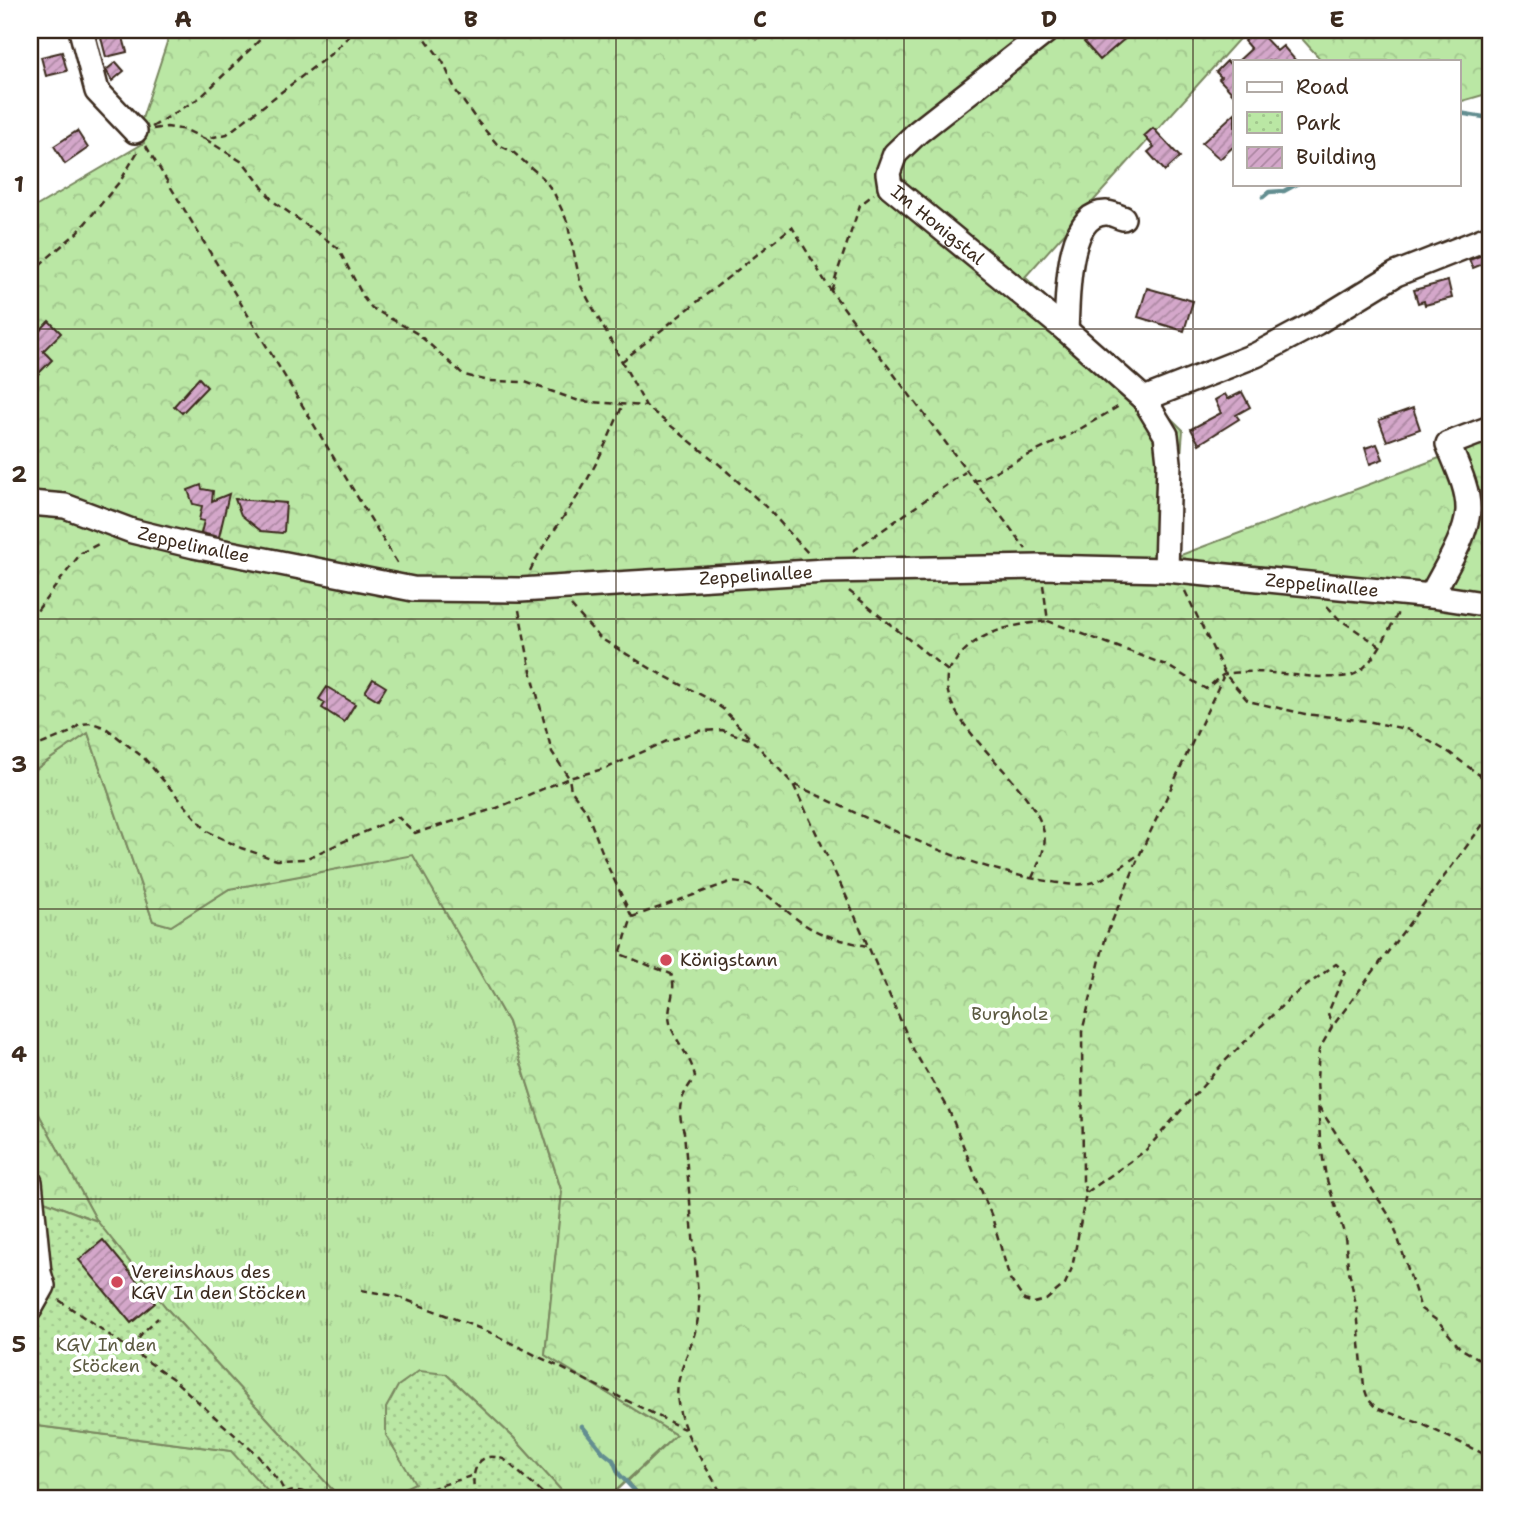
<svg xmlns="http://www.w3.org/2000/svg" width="1520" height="1528" font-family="'Shantell Sans',sans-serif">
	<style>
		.grass { fill: url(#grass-tufts); stroke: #7a8861; stroke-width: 2 }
		.forest { fill: url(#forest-crowns); stroke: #7a8861; stroke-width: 2 }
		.park { fill: url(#park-dots); stroke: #7a8861; stroke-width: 2 }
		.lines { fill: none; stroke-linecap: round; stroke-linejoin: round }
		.stream { stroke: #648e91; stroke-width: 4.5 }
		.building { fill: url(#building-hatch); stroke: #3b2a1e; stroke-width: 2 }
		.minor-casing { stroke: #3b2a1e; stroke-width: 28 }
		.path { stroke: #3b2a1e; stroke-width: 2.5; stroke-dasharray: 7 5; stroke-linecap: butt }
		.minor { stroke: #fff; stroke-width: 23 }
		.grid { fill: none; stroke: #3b2a1e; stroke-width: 2; stroke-opacity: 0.55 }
		.poi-dot { fill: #d1495b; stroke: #fff; stroke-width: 2.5 }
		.labels { text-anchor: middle; stroke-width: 7; stroke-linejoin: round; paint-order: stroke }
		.street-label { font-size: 18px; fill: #3b2a1e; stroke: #fff }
		.poi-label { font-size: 18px; fill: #3b2a1e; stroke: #fff; text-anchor: start }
		.park-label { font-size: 18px; fill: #5b5940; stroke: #fff }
		.neatline { fill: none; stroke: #3b2a1e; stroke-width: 2.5 }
		.grid-label { font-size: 23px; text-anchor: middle; font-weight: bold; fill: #3b2a1e }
	</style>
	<defs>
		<pattern id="grass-tufts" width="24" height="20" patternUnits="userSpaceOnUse" patternTransform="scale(1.75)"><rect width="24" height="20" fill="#bae7a4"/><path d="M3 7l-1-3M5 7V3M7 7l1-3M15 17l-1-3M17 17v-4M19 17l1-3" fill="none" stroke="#a1c68d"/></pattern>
		<pattern id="forest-crowns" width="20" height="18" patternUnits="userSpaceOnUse" patternTransform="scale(1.75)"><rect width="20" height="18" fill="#bae7a4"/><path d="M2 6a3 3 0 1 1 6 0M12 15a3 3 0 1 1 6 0" fill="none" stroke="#a1c68d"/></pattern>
		<pattern id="park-dots" width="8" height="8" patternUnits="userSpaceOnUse" patternTransform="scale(1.75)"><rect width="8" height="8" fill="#bae7a4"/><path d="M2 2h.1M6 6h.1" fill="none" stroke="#a1c68d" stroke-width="1.8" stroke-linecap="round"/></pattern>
		<pattern id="building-hatch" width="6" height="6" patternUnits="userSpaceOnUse" patternTransform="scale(1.75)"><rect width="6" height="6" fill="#d4a7ca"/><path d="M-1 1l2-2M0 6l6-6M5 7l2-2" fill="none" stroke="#ad88a3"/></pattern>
	</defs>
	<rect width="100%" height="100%" fill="#fff"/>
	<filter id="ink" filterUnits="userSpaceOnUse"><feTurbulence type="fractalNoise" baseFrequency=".0143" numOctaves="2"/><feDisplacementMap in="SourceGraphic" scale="14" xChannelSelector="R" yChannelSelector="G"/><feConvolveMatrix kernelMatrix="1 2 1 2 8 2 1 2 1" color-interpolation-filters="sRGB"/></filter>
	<g filter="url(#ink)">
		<path class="grass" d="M88,733L153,921L171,926L229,889L413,854L508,1022L562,1193L545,1355L676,1435L608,1498H568L514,1438L446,1374L386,1435L416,1483L385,1498H340L168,1310L97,1221L30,1098V773Z"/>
		<path class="forest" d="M171,30H748L756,40L769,30H1247L1025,277L1183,430L1173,558L1490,439V1498H642L628,1481L676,1435L545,1355L562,1192L508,1022L413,855L229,889L171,926L153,921L88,733L30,773V210L144,143L140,125Z
			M1294,30H1490V93L1459,102V61H1322Z
			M30,1098L97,1221L31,1196L30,1204Z
			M30,1425L232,1451L272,1495L266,1498H30Z"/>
		<path class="park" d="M31,1196L97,1221L168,1310L340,1498H266L271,1495L231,1451L30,1425Z
			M419,1371L446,1374L514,1438L568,1498H385L415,1483L386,1435V1408L398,1386Z"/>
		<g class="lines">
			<path class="stream" d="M1459,113L1490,118
				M1263,197L1269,192L1284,191L1297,184
				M582,1426L603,1452L613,1460L619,1474L635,1491L638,1498"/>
		</g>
		<path class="building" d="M99,30H121L127,52L106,57Z
			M1099,30H1135L1100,60L1084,42Z
			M1257,30L1277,51L1283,46L1296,61H1238L1251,49L1244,41Z
			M62,52L67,71L46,76L41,57Z
			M1227,61L1233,67L1235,66V96L1219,79L1221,77L1216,72Z
			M116,62L124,71L112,81L106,70Z
			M1235,113V145L1220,159L1202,143Z
			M1153,128L1180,157L1165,171L1148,152L1154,147L1144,136Z
			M77,131L88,148L65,164L54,146Z
			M1485,254L1488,262L1473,268L1469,260Z
			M1448,281L1452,298L1425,305L1424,301L1418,303L1414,290Z
			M1147,288L1193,301L1184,331L1138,317Z
			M49,321L61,333L43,351L52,360L30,382V338L32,339Z
			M199,378L207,387L182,413L174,406Z
			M1242,392L1250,407L1236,415L1239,419L1199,444L1191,429L1221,413L1215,400L1225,394L1228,399Z
			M1413,408L1420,429L1387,441L1379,420Z
			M1377,444L1383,459L1370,464L1365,448Z
			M201,485L202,489L213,491L212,501L229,494L219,537L201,533L204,521L199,520L202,506L193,504L188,490Z
			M235,499L286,503L284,531L282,533L261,531L241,515Z
			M373,679L386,687L378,700L365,692Z
			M327,687L355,704L344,722L322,708L325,703L319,699Z
			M103,1240L155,1303L131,1323L79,1260Z"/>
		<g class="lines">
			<g class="minor-casing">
				<g id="minor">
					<path d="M81,30L97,91L135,131"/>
					<path id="s1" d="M1048,30L918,132L895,154L888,173L890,186L1066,330L1144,399L1166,435L1169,462L1166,570"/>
					<path d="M1066,330C1068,302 1065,211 1107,213C1112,213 1118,217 1123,218"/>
					<path d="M1144,399L1256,355L1316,323L1396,274L1490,237"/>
					<path id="s2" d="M30,503L65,506L132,531L194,546L413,589L520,590L825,571L1040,567L1166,570L1431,596L1490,605"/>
					<path d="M1431,596C1443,572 1466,538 1468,511C1469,489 1456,464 1448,444L1490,428"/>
					<path d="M30,1182L39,1273L43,1286L30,1309"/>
				</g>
			</g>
			<path class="path" d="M419,30L443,62L456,91L478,122L497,144L513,152L543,178L554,193L567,221L581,286L646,406L720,465L767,508L808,553
				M152,127L201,97L270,30
				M153,129L167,127L186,130L205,139L227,134L332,53L355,30
				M205,139L244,163L273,201L338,248L365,300L372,308L418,334L464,375L489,381L525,382L579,401L645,406
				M146,146L399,566
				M30,273L78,232L121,180L138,151
				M831,291L860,205L874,194
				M621,362L792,227L831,291L1026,549
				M973,482L1068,436L1121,405
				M853,551L965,472
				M530,571C542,545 561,522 577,497C595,468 610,436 623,404
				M1043,585L1048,621L1166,665L1206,689C1211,685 1217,679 1223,675C1229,672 1238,673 1244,672C1271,670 1339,684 1357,673C1376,660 1386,635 1397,615V610
				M849,591L948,671
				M1185,591L1225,674L1248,701L1305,714L1367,721L1410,730L1450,753L1490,783
				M571,606L600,638L653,670L709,699L723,709L750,738
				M1327,606L1339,619L1380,646
				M519,610L530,667L552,752L569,778L571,790L586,810L608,867L632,917L620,954L671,974C678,990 666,1007 670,1023C675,1042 692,1057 695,1077C680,1098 676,1107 684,1132L699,1306C698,1336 686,1351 679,1379C669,1420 706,1464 724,1498
				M30,620L81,553L102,542
				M30,749L71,732L80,724L92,723L106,728L144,758L207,831L241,848L277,860L305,859L398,817L415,833L497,808L569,778L607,768L667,741L699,731L722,730L752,740L793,784L847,898L914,1051L948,1108L992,1217L1010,1279L1024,1300L1034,1303L1046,1300L1065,1284L1072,1268L1086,1193L1145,1151L1224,1062L1290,998L1336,964L1345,972L1328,1013L1332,1027
				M795,785C874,820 955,865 1041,880C1054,882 1070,886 1083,884C1103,883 1124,864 1140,854
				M1490,815L1332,1027L1319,1050L1317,1079L1320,1140L1326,1177L1345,1236L1348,1266L1357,1310L1364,1387L1368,1399L1376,1408L1422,1424L1490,1457
				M1032,878C1038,864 1047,849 1044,833C1033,780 934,722 948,672C949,668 955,663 957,659C980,630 1013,625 1047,621
				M632,917L730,882C765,882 784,915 814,930C830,938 849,942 867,946
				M1319,1107L1392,1220L1421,1309L1439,1322L1460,1348L1490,1365
				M1086,1193L1083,1181L1082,1032L1106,936L1140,854L1223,677
				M361,1290L396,1296L489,1332L684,1429
				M59,1300L173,1379L257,1455L280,1483L288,1498
				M133,1349L142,1333L158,1318
				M286,1493C297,1489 305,1491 313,1498
				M408,1498L417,1493L471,1476
				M476,1498C469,1475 476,1447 505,1460L548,1498"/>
			<use href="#minor" class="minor"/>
		</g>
	</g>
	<path class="grid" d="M327,30V1498M616,30V1498M904,30V1498M1193,30V1498M30,329H1490M30,619H1490M30,909H1490M30,1199H1490"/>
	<g class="poi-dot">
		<circle cx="666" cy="960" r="7"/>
		<circle cx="117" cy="1282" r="7"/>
	</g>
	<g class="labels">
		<g class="street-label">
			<text dy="6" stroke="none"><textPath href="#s1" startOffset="292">Im Honigstal</textPath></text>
			<text dy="6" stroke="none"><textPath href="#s2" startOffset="170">Zeppelinallee</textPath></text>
			<text dy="6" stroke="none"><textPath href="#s2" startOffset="737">Zeppelinallee</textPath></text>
			<text dy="6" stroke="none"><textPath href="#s2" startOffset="1304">Zeppelinallee</textPath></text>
		</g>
		<g class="poi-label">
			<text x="680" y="966">Königstann</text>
			<text x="131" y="1278">Vereinshaus des<tspan x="131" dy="21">KGV In den Stöcken</tspan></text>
		</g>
		<g class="park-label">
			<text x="1010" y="1020">Burgholz</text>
			<text x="106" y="1351">KGV In den<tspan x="106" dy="21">Stöcken</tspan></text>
		</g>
	</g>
	<rect width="1520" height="1528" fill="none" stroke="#fff" stroke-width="77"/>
	<rect x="1233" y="60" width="228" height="126" fill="#ffffff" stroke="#b1aaa5" stroke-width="2"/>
	<rect x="1247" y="82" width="35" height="10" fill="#ffffff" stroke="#b1aaa5" stroke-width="2"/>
	<text x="1296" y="94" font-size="21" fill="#3b2a1e">Road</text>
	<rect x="1247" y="112" width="35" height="21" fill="url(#park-dots)" stroke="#b1aaa5" stroke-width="2"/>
	<text x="1296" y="130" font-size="21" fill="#3b2a1e">Park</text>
	<rect x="1247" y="147" width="35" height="21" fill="url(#building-hatch)" stroke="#b1aaa5" stroke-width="2"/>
	<text x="1296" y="164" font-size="21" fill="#3b2a1e">Building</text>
	<rect x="38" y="38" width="1444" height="1452" class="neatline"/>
	<g class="grid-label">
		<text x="183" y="27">A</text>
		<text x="471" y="27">B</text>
		<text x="760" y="27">C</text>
		<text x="1049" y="27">D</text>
		<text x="1337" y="27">E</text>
		<text x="19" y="192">1</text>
		<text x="19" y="482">2</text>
		<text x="19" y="772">3</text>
		<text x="19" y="1062">4</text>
		<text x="19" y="1352">5</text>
	</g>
</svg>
